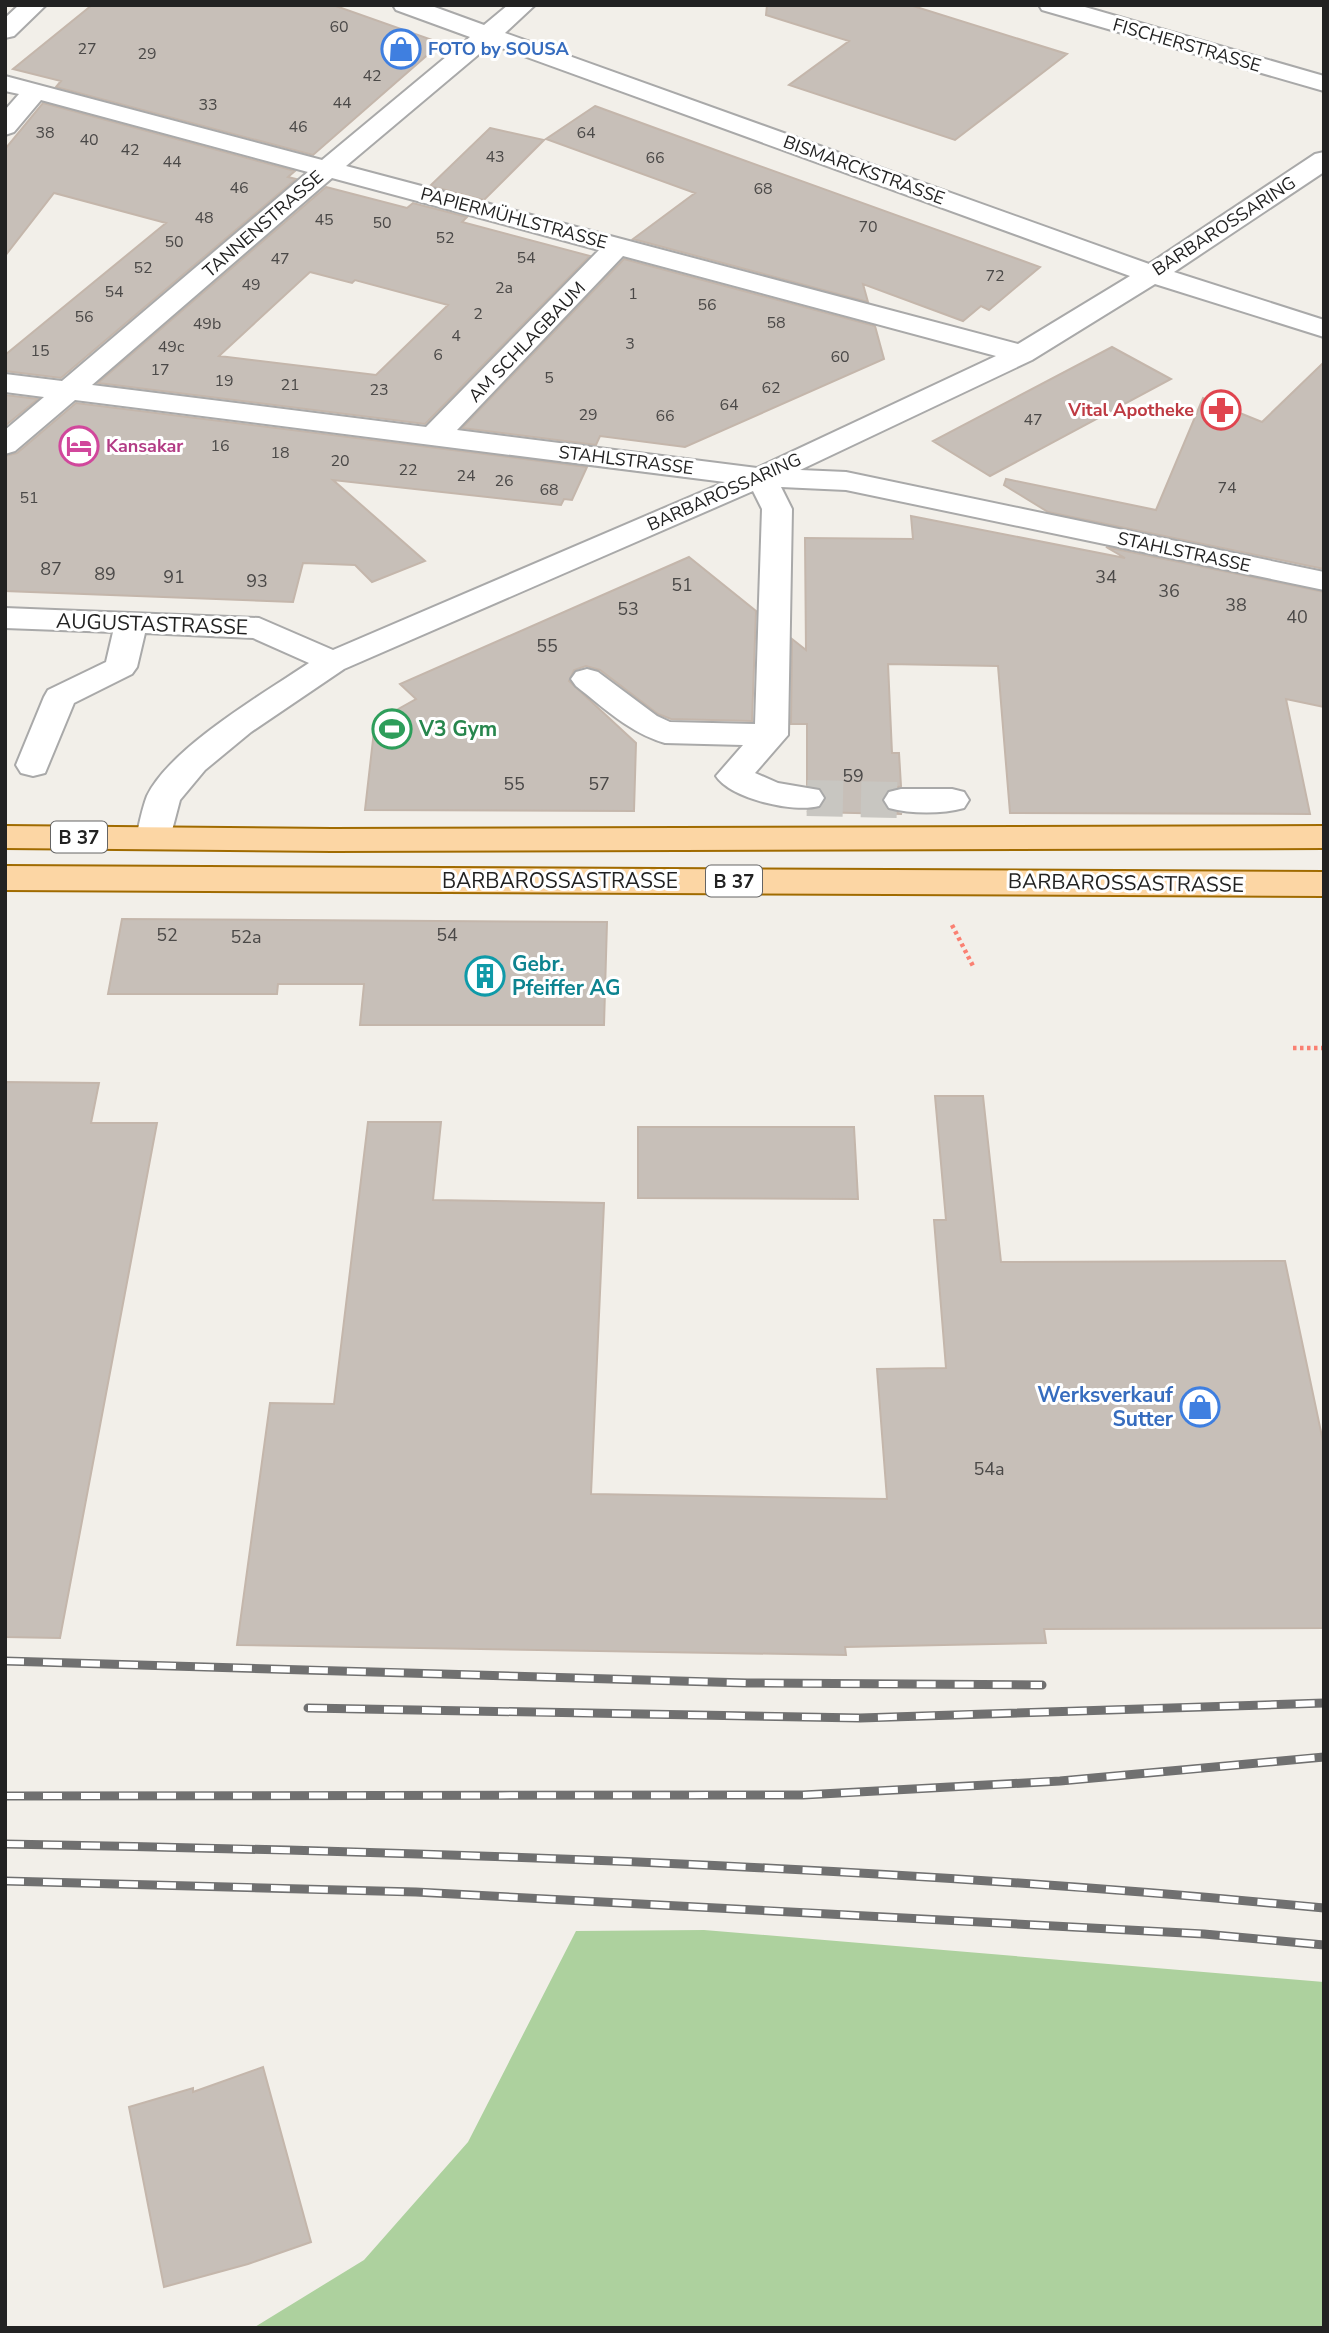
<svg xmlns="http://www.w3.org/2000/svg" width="1329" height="2333" font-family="'Nunito Sans',sans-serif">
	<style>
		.forest { fill: #add19e }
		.building { fill: #c7bfb8; stroke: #c4b6ab; stroke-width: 2; fill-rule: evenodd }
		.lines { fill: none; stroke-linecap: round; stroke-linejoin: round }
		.minor-tunnel { stroke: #c8c6c1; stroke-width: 36; stroke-dasharray: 36 18; stroke-linecap: butt }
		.minor-casing { stroke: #a9a9a9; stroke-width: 4 }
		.major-casing { stroke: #a06b00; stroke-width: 4 }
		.path { stroke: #fa8072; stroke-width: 4.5; stroke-dasharray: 3.5 3.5; stroke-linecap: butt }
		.minor { fill: #fff; fill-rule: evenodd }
		.major { fill: #fcd6a4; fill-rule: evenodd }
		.rail-casing { stroke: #707070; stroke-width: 9 }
		.rail { stroke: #fff; stroke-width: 6; stroke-dasharray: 19; stroke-linecap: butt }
		.labels { text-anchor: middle; stroke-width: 6; stroke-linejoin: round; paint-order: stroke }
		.far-number-label { font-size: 16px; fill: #4b4948 }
		.far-street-label { font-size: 18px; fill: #222; stroke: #fff }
		.far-shop-label { font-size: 18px; font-weight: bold; fill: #366cbe; stroke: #fff; text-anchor: start }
		.far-health-label { font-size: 18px; font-weight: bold; fill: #be3a42; stroke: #fff; text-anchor: end }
		.far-hotel-label { font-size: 18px; font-weight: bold; fill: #b23c85; stroke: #fff; text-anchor: start }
		.number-label { font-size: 18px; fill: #4b4948 }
		.shield { fill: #fff; stroke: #646464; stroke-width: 2 }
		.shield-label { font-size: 19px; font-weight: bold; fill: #222 }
		.street-label { font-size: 21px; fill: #222; stroke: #fff }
		.leisure-label { font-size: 21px; font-weight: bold; fill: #27864d; stroke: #fff; text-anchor: start }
		.culture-label { font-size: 21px; font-weight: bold; fill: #0d838f; stroke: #fff; text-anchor: start }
		.shop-label { font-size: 21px; font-weight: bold; fill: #366cbe; stroke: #fff; text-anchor: end }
	</style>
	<rect width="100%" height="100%" fill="#f2efe9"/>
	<path class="forest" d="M704,1930L1324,1982V2328H253L364,2260L468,2142L576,1931Z"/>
	<path class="building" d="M92,5H333L441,43L313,155L56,87L61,81L13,69Z
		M767,5H910L1067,54L955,140L789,85L849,41L766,15Z
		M43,103L295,171L288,177L296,179L61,378L5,371V355L166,223L54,193L5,256V149Z
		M595,106L732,156L1040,267L989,310L981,306L963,321L863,284L868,302L633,239L695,193L546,139Z
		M490,128L544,140L484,200L430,186Z
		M326,187L407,208L413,203L467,217L462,222L590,256L425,424L98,383ZM310,272L352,283L355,280L448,305L376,375L219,356Z
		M624,259L875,326L884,359L685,447L600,436L596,445L462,428Z
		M1112,347L1171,379L990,476L933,441Z
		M1324,362V569L1048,512L1004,485L1006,479L1156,510L1203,398L1262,422Z
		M5,395L38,399L5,426Z
		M76,403L587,467L572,500L564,499L561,505L333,480L425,561L372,582L355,565L303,563L293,602L5,591V456L17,453Z
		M911,516L1125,558L1106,547L1324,592V707L1286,699L1310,814L1010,813L998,666L888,664L892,753H899L901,786L887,791L882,801L888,811L902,814L807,812L821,807L826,797L819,787L807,785V724H791L792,639L806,650L805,538L913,539Z
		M689,557L756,611L752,721L671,719L658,714L600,670L586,666L574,670L569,681L636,743L634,811L365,810L375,722L416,699L400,684Z
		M122,919L607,922L604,1025H360L364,984H278L277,994H108Z
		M5,1082L99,1083L91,1123H157L60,1638L5,1637Z
		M935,1096H983L1001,1262L1285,1261L1324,1446V1628L1044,1629L1046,1643L845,1647L846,1655L237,1645L270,1403L334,1404L368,1122H441L433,1200L604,1203L591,1494L887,1499L877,1369L946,1368L934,1220H946Z
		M638,1127H854L858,1199L638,1198Z
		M263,2067L311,2242L248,2264L164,2287L129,2107L193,2088V2092Z"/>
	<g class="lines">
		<path class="minor-tunnel" d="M807,798L901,800"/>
		<g class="minor-casing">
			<path id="minor" d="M19,5H46L14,36L5,38V18Z
				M393,5H429L484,25L508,5H535L505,33L1149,264L1315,154L1324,152V172L1174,272L1324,320V337L1155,284L1032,360L800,470L846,472L1324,572V590L846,490L781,487L792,509L788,735L755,773L778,783L819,790L824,798L819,806C794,813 731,799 716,776L743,745L665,743C630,733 604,708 576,686L571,679L576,672L587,669L598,672L657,716L670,722L755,724L762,509L753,491L344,669L251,732L205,770L180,800L170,838L165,846L153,849L141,846L136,838C139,825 142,809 147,796C170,748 264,693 309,663L253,638L145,633L137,667L132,674L74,703L45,773L33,776L21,773L16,765L44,697L48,690L106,662L113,632L5,628V608L259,618L333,650L725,482L75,400L15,451L5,454V430L44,397L5,392V374L62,381L308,172L41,100L14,132L5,135V110L19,94L5,91V76L322,160L470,37L396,10ZM491,44L1130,276L1018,344L346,166ZM332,178L599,250L426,427L92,385ZM623,256L996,356L757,468L457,430Z
				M1039,5H1078L1324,76V91L1042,10Z
				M901,789H952L964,792L969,800L964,808C942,814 911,814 889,808L884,800L889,792Z"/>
		</g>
		<g class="major-casing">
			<path id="major" d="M5,826L332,829L1324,826V848L332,851L5,848Z
				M5,866L1324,872V896L5,890Z"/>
		</g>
		<path class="path" d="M952,925L974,968
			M1293,1048H1324"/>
		<use href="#minor" class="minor"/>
		<use href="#major" class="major"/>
		<g class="rail-casing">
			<path id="rail" d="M5,1661L747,1683L1042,1685
				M308,1708L860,1718L1324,1703
				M5,1796L803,1795L1060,1781L1324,1757
				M5,1844C445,1852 886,1866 1324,1908
				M5,1881L416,1892L1204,1934L1324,1945"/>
		</g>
		<use href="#rail" class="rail"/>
	</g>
	<defs>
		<g id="shop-ring" transform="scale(2.0125)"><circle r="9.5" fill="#fff" stroke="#3f7fe0" stroke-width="1.5"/><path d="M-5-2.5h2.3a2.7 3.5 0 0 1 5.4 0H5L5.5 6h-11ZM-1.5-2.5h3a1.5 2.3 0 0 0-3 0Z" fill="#3f7fe0"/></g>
		<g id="pharmacy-ring" transform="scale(2.0125)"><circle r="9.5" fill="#fff" stroke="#e0444e" stroke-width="1.5"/><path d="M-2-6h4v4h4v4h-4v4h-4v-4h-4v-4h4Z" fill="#e0444e"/></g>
		<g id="hotel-ring" transform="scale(2.0125)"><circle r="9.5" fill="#fff" stroke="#d1479c" stroke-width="1.5"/><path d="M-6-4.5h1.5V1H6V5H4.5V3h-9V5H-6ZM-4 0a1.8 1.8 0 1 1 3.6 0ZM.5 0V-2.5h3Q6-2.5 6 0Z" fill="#d1479c"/></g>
		<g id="stadium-ring" transform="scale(2.0125)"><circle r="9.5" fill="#fff" stroke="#2e9e5b" stroke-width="1.5"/><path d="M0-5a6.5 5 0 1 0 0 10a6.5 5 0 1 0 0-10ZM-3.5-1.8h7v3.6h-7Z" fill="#2e9e5b"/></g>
		<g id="building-ring" transform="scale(2.0125)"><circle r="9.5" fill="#fff" stroke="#0f9aa8" stroke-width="1.5"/><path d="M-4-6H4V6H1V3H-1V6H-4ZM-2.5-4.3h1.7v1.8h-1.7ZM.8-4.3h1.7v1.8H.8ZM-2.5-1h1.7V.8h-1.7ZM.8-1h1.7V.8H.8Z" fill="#0f9aa8"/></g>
	</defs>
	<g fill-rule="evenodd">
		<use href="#shop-ring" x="401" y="49"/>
		<use href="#pharmacy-ring" x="1221" y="410"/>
		<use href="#hotel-ring" x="79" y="446"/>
		<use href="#stadium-ring" x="392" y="729"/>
		<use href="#building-ring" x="485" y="976"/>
		<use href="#shop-ring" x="1200" y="1407"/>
	</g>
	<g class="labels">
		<g class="far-number-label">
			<text x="339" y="32">60</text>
			<text x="87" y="54">27</text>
			<text x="147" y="59">29</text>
			<text x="372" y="81">42</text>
			<text x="342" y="108">44</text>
			<text x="208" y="110">33</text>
			<text x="298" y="132">46</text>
			<text x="45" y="138">38</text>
			<text x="586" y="138">64</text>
			<text x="89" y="145">40</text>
			<text x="130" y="155">42</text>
			<text x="495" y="162">43</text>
			<text x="655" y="163">66</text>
			<text x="172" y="167">44</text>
			<text x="239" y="193">46</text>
			<text x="763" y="194">68</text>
			<text x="204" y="223">48</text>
			<text x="324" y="225">45</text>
			<text x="382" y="228">50</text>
			<text x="868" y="232">70</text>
			<text x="445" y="243">52</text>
			<text x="174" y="247">50</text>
			<text x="526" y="263">54</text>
			<text x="280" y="264">47</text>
			<text x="143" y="273">52</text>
			<text x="995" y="281">72</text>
			<text x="251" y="290">49</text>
			<text x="504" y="293">2a</text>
			<text x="114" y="297">54</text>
			<text x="633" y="299">1</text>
			<text x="707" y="310">56</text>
			<text x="478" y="319">2</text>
			<text x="84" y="322">56</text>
			<text x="776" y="328">58</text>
			<text x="207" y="329">49b</text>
			<text x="456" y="341">4</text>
			<text x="630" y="349">3</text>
			<text x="171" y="352">49c</text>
			<text x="40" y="356">15</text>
			<text x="438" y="360">6</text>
			<text x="840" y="362">60</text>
			<text x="160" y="375">17</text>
			<text x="549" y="383">5</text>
			<text x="224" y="386">19</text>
			<text x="290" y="390">21</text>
			<text x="771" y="393">62</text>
			<text x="379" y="395">23</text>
			<text x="729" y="410">64</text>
			<text x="588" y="420">29</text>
			<text x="665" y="421">66</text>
			<text x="1033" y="425">47</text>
			<text x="220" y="451">16</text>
			<text x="280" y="458">18</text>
			<text x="340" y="466">20</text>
			<text x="408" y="475">22</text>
			<text x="466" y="481">24</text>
			<text x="504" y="486">26</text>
			<text x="1227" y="493">74</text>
			<text x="549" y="495">68</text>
			<text x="29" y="503">51</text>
		</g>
		<g class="far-street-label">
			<text transform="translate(1187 45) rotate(16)" y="6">FISCHERSTRASSE</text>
			<text transform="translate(864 170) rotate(20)" y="6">BISMARCKSTRASSE</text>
			<text transform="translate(514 218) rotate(15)" y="6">PAPIERMÜHLSTRASSE</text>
			<text transform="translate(263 224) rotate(-41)" y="6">TANNENSTRASSE</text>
			<text transform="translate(1224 226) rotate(-33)" y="6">BARBAROSSARING</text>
			<text transform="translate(527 342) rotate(-46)" y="6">AM SCHLAGBAUM</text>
			<text transform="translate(626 460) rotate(7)" y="6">STAHLSTRASSE</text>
			<text transform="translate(724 492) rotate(-24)" y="6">BARBAROSSARING</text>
			<text transform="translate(1184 552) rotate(12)" y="6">STAHLSTRASSE</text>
		</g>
		<g class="far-shop-label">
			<text x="428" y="55">FOTO by SOUSA</text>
		</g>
		<g class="far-health-label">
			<text x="1194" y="416">Vital Apotheke</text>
		</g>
		<g class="far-hotel-label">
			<text x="106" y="452">Kansakar</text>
		</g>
		<g class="number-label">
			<text x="51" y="575">87</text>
			<text x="105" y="580">89</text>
			<text x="174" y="583">91</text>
			<text x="1106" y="583">34</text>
			<text x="257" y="587">93</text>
			<text x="682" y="591">51</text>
			<text x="1169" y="597">36</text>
			<text x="1236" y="611">38</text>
			<text x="628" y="615">53</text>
			<text x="1297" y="623">40</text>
			<text x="547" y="652">55</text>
			<text x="853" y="782">59</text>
			<text x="514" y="790">55</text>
			<text x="599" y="790">57</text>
			<text x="167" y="941">52</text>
			<text x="447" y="941">54</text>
			<text x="246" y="943">52a</text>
			<text x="989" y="1475">54a</text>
		</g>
		<g class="shield">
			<rect x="51" y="821.5" width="56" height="31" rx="5"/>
			<rect x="706" y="865.5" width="56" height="31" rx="5"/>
		</g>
		<g class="shield-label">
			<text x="79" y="844">B 37</text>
			<text x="734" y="888">B 37</text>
		</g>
		<g class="street-label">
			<text transform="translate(152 624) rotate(2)" y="7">AUGUSTASTRASSE</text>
			<text x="560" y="888">BARBAROSSASTRASSE</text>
			<text transform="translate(1126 883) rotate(1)" y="7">BARBAROSSASTRASSE</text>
		</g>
		<g class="leisure-label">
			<text x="419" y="736">V3 Gym</text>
		</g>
		<g class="culture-label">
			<text x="512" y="971">Gebr.<tspan x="512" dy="24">Pfeiffer AG</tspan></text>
		</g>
		<g class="shop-label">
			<text x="1173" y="1402">Werksverkauf<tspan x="1173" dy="24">Sutter</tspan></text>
		</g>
	</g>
	<rect width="1329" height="2333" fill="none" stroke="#222222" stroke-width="14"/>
</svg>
